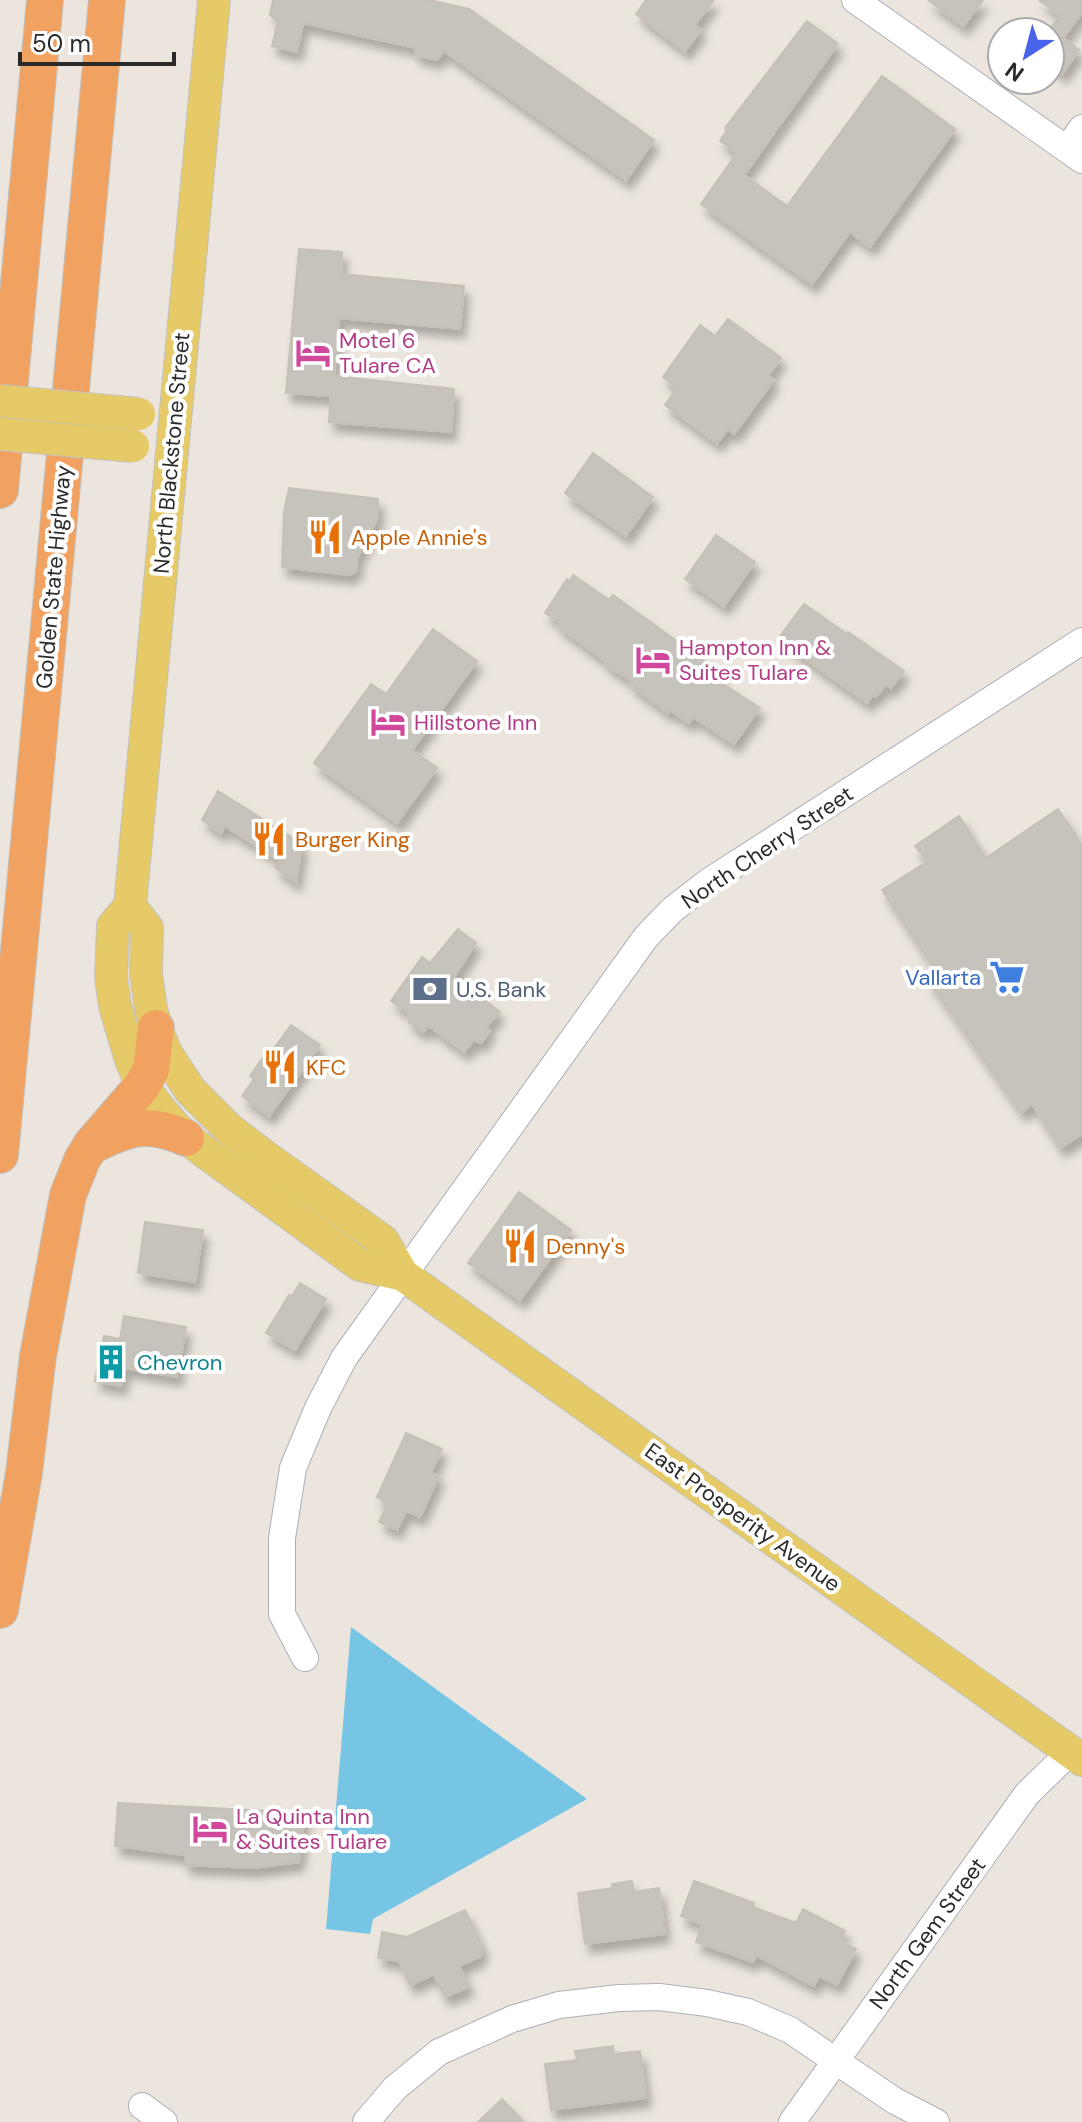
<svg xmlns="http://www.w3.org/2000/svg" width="1082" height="2122" font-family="'DM Sans',sans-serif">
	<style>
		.water { fill: #77c5e5 }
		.building { fill: #c6c2bc; stroke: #c6c1b6; stroke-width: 2; filter: url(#shadow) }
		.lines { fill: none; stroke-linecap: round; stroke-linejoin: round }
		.minor-casing { stroke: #adafb9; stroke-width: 28 }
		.major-casing { stroke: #c3c3c3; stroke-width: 34 }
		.highway-casing { stroke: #c3c3c3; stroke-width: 38 }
		.minor { stroke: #fff; stroke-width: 26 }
		.major { stroke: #e5ca67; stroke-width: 32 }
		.highway { stroke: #f1a261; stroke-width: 36 }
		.major-bridge-casing { stroke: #c3c3c3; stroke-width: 34; stroke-linecap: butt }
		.major-bridge { stroke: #e5ca67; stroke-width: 32 }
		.labels { text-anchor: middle; stroke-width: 8; stroke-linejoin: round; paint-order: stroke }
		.hotel-label { font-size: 22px; fill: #b23c85; stroke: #fff; text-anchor: start }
		.street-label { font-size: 22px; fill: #2a2a2a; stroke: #fff }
		.food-label { font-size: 22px; fill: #c56008; stroke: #fff; text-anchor: start }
		.shop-label { font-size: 22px; fill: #366cbe; stroke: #fff; text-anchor: end }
		.service-label { font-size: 22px; fill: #4e5e75; stroke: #fff; text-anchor: start }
		.culture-label { font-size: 22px; fill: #0d838f; stroke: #fff; text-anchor: start }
	</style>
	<defs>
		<filter id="shadow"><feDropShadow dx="5" dy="9" stdDeviation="4" flood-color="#0004"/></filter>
	</defs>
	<rect width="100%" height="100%" fill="#ebe5dd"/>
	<path class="water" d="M351,1627L587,1799L373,1919L370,1934L326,1929Z"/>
	<path class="building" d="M273,0H429L469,9L654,140L626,180L444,51L437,60L415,55L416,48L303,23L297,52L272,46L278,21L270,15Z
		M646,0H714L695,25L701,30L685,51L636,14Z
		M928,0H983L963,26Z
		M1039,0H1082V13L1063,38L1079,50L1062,74L1050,65V28L1060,16Z
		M807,21L838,44L744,175L787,206L882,76L955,129L870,247L850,232L812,284L701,204L737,153L720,141L727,130L725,128Z
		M299,249L342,252L341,274L464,286L460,329L339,318L334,376L454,389L451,432L329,422L331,396L286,393Z
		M728,319L781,358L768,376L774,380L734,434L728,429L717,443L665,405L677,388L663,377L700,325L715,336Z
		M593,453L653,497L626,536L565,493Z
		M289,488L378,499V517L358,557L356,571L350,575L282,567L284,512Z
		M716,535L755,562L724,606L685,579Z
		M573,575L609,600L613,595L721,673L717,680L760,708L734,744L693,717L689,723L670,710L668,713L630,684L632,681L606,665L608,663L558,626L560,623L545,613L567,579L570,581Z
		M804,604L847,634L848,632L904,671L891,688L886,684L876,697L873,695L867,703L778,639Z
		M433,629L477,661L412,750L437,768L397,823L314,763L371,684L386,694Z
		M218,791L302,844L296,883L275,867L280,861L225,826L221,833L202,820Z
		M1058,809L1082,845V1134L1060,1148L1032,1104L1021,1113L928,980L938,974L882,890L928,861L915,846L959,816L986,858Z
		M458,929L476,943L454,977L500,1012L486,1027L490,1031L481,1043L474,1040L464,1052L429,1026L423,1032L409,1022L408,1012L391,1001L422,957L430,963Z
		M291,1025L320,1045L269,1116L242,1096L254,1079L250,1076L264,1056L267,1058Z
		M519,1192L571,1230L520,1300L468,1263Z
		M145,1222L203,1230L195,1282L138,1273Z
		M300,1283L326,1299L295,1350L266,1333L289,1295L292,1296Z
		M124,1316L186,1327L177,1377L125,1368L121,1386L95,1381L104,1336L120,1339Z
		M406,1433L442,1449L431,1473L439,1476L420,1517L406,1511L397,1530L379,1522L388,1503L377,1497Z
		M118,1803L305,1813L299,1862L253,1868L185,1865V1855L115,1846Z
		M632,1881L634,1892L659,1888L665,1934L585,1944L578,1893L613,1888L612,1884Z
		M694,1881L754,1903L753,1907L796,1923L803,1909L845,1931L840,1940L856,1949L837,1985L819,1976L814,1986L756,1955L753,1962L696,1942L702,1924L681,1916Z
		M465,1910L482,1946L481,1956L459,1966L469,1987L445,1997L434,1974L410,1985L399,1961L378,1958L382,1932L407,1937Z
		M613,2046L614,2054L640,2051L646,2098L551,2110L545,2064L577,2060L575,2051Z
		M502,2099L524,2122H478Z"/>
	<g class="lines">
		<g class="minor-casing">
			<path id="minor" d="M855,0L1082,160
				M1067,149L1082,128
				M305,1658L282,1614V1538L293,1468L318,1408L344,1358L646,937L672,910L708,882L1082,641
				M142,2106L164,2122
				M366,2122L395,2088L439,2052L512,2019L559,2005L619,1998L659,1997L707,2003L748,2012L790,2030L895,2101L936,2122
				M792,2122L1027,1794L1070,1752"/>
		</g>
		<g class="major-casing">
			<path id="major" d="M214,0L130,906L113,926L111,977L115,1006L131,1060L142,1086L159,1108L176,1128L198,1147L360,1265L403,1275L1082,1760
				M130,906L147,928L146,974L151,1009L156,1028L166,1053L190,1090L230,1130L263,1155L383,1241L403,1275"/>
		</g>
		<g class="highway-casing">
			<path id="highway" d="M0,490L45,0
				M93,1145C130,1127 147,1121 186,1138
				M0,1155L107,0
				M0,1610L24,1473L38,1356L68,1195L82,1160L91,1145L142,1086L151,1069L156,1028"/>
		</g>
		<use href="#minor" class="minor"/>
		<use href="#major" class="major"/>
		<use href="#highway" class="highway"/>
		<g class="major-bridge-casing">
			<path id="major-bridge" d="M0,401L139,414
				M0,434L133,446"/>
		</g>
		<use href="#major-bridge" class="major-bridge"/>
	</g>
	<defs>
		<g id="hotel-bare" transform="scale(2.76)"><path d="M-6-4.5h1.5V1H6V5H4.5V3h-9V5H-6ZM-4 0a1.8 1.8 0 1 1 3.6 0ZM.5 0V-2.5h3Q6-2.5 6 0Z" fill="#d1479c" stroke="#fff" stroke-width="2.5" paint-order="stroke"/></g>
		<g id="restaurant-bare" transform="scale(2.76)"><path d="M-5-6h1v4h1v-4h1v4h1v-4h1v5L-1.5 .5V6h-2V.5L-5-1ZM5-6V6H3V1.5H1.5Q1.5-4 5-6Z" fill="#e8710a" stroke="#fff" stroke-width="2.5" paint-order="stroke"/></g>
		<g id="supermarket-bare" transform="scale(2.76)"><path d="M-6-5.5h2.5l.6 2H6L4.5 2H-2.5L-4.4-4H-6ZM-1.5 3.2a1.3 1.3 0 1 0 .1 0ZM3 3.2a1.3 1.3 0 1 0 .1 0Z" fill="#3f7fe0" stroke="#fff" stroke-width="2.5" paint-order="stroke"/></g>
		<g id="bank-bare" transform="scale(2.76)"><path d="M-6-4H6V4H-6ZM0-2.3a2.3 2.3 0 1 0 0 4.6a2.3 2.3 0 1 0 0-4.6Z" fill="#5c6f8a" stroke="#fff" stroke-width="2.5" paint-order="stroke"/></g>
		<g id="building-bare" transform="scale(2.76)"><path d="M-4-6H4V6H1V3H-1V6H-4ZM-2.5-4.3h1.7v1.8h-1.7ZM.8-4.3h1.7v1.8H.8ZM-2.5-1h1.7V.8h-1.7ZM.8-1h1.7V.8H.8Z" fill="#0f9aa8" stroke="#fff" stroke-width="2.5" paint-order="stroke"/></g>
	</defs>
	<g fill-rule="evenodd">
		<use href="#hotel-bare" x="313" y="353"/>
		<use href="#restaurant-bare" x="325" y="537"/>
		<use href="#hotel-bare" x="653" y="660"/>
		<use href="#hotel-bare" x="388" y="722"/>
		<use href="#restaurant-bare" x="269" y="839"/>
		<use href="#supermarket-bare" x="1007" y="977"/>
		<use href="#bank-bare" x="430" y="989"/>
		<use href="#restaurant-bare" x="280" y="1067"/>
		<use href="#restaurant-bare" x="520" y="1246"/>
		<use href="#building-bare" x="111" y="1362"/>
		<use href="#hotel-bare" x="210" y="1829"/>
	</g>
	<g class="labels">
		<g class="hotel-label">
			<text x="339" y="348">Motel 6<tspan x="339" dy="25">Tulare CA</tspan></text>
			<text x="679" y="655">Hampton Inn &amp;<tspan x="679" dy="25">Suites Tulare</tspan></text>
			<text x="414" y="730">Hillstone Inn</text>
			<text x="236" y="1824">La Quinta Inn<tspan x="236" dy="25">&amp; Suites Tulare</tspan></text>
		</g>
		<g class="street-label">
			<text transform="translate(171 453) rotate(-85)" y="8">North Blackstone Street</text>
			<text transform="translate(53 577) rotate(-85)" y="8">Golden State Highway</text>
			<text transform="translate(767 847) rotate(-34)" y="8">North Cherry Street</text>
			<text transform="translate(743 1517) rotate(36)" y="8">East Prosperity Avenue</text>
			<text transform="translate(927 1933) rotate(-54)" y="8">North Gem Street</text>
		</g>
		<g class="food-label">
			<text x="351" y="545">Apple Annie's</text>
			<text x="295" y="847">Burger King</text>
			<text x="306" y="1075">KFC</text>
			<text x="546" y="1254">Denny's</text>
		</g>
		<g class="shop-label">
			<text x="981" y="985">Vallarta</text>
		</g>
		<g class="service-label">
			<text x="456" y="997">U.S. Bank</text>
		</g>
		<g class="culture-label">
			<text x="137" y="1370">Chevron</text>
		</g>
	</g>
	<g transform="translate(1026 56) rotate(216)"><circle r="38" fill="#ffffff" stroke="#aaaaaa" stroke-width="2"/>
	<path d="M0-6L14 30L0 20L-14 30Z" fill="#4964eb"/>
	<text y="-12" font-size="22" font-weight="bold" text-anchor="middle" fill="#2a2a2a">N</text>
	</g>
	<path d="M20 52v12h154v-12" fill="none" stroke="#2a2a2a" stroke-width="4"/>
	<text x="32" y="52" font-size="24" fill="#2a2a2a" stroke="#ffffff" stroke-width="6" paint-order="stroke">50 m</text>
</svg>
